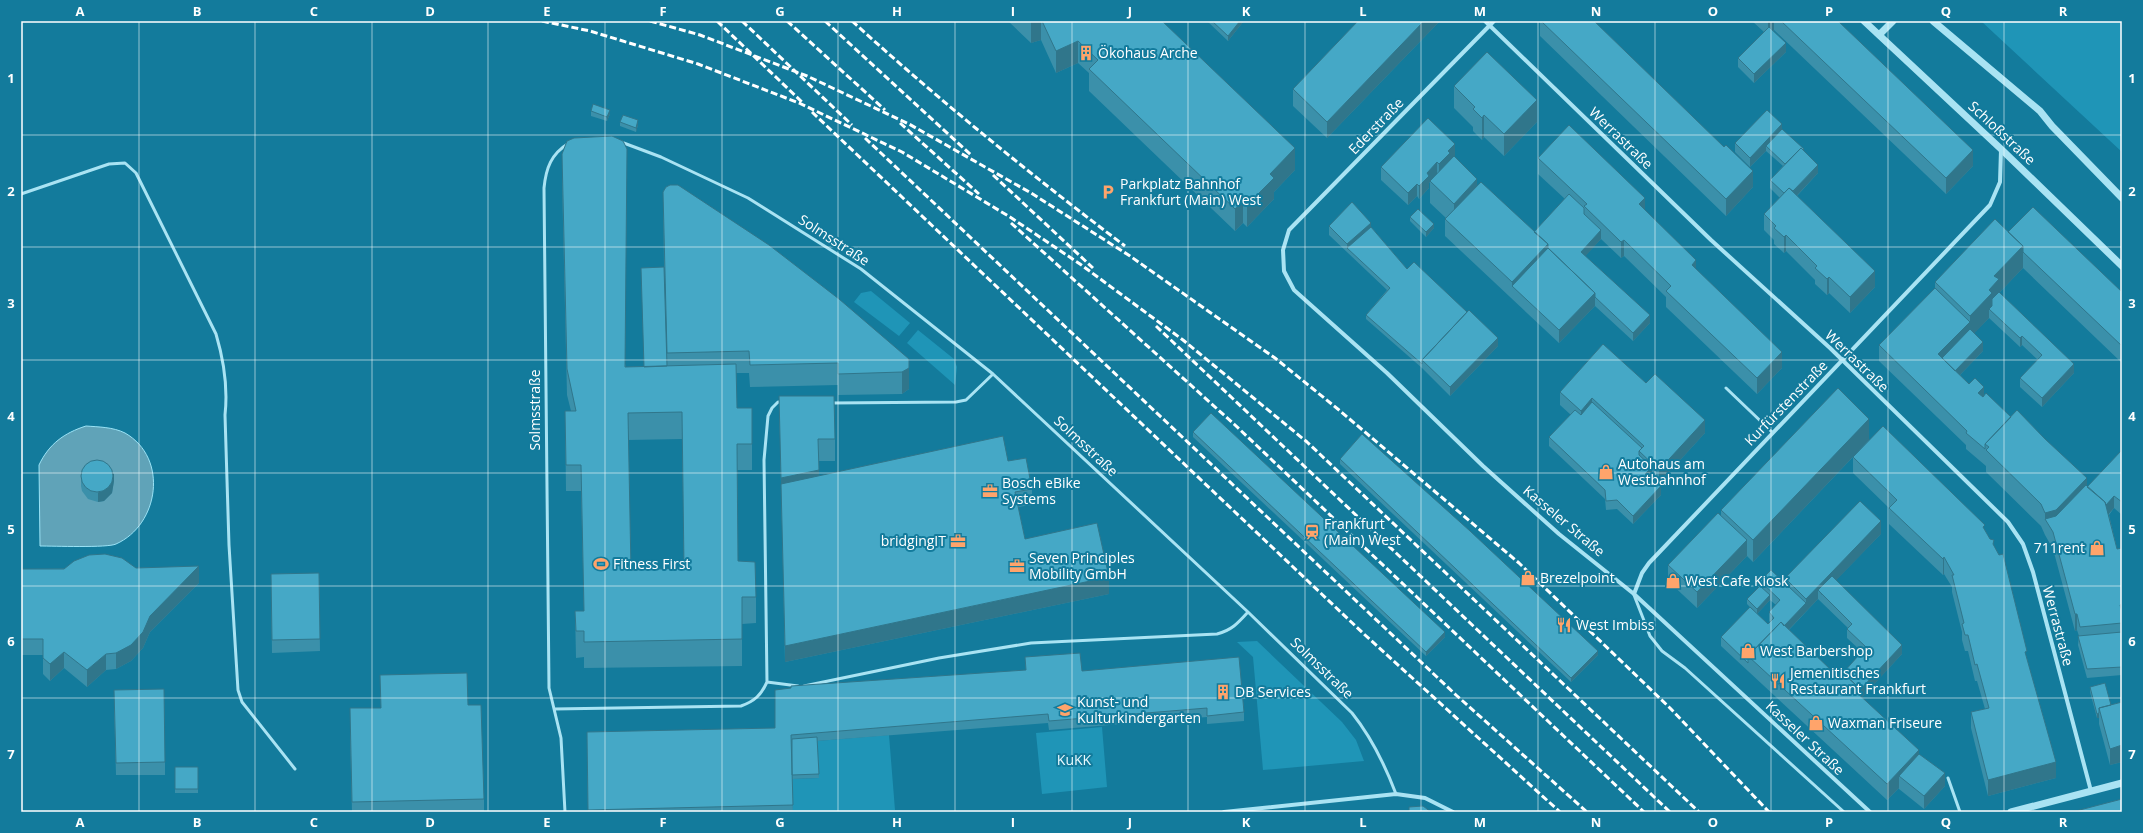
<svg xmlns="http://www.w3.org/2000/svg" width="2143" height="833" font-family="'Open Sans',sans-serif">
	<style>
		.green { fill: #1f95b7 }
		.water { fill: #60a3b8; stroke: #9be3f6 }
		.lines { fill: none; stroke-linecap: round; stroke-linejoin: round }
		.service { stroke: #a9e3f3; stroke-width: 3 }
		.minor { stroke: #a9e3f3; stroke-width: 4 }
		.tertiary { stroke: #a9e3f3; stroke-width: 7 }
		.rail { stroke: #fff; stroke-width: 3; stroke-dasharray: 7 3; stroke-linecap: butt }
		.wall { fill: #3b90aa; fill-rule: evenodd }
		.shaded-wall { fill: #30768b }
		.building { fill: #45a8c6; stroke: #30768b; fill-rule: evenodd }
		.grid { fill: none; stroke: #fff; stroke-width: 1; stroke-opacity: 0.55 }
		.labels { text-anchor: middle; stroke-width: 4; stroke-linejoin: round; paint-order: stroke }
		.poi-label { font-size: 14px; fill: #fff; stroke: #137b9c; text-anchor: start }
		.street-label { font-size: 14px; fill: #fff; stroke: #137b9c }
		.park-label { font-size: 14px; fill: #eafafe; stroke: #137b9c }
		.neatline { fill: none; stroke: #fff; stroke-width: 1.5 }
		.grid-label { font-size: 13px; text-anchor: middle; font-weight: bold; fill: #fff }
	</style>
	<rect width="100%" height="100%" fill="#137b9c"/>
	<path class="green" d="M1981,21H2122V152Z
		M871,291L910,323L899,336L854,302L861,293Z
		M918,330L954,359L957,367L955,385L907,343Z
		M1257,641L1342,722L1356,740L1364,761L1263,770L1253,657L1237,642Z
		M1102,727L1107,787L1042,794L1036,733Z
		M889,735L895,810L876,812H793L792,779L819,778L817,741Z"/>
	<path class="water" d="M86,426C99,427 113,427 125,433C169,458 159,525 116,544C108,548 53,546 40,546L39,465C49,444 64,433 86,426Z"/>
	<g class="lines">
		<path class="service" d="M621,142L661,157L748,198L861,269L993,374L1248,612L1352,713C1372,738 1385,765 1396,794
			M21,194L109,164L125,163L136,173L216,334C224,361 228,388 225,415L229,545L238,690L242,702L295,769
			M1726,388L1772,432
			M832,403L956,402L966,400L993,374
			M1634,595L1650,636L1662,651L1685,668L1844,812
			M767,682L764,460L768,416L772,408L778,402H782
			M804,686L939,658L1031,643L1217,634C1232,630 1238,623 1248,612
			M554,709L741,706C755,701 761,695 767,682L798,686
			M1948,778L1960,812
			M565,812L561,738L549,688L544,188C546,168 551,154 569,143"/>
		<path class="minor" d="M1485,21L1711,240L1830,348L2008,522L2023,544L2033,572L2091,791
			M1494,21L1289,230L1283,250L1284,271L1294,290L1387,373L1483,466L1559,534L1634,594L1870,812
			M1634,594L1642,573L1649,563L1990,205L2000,182L2001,150
			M1224,812L1396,794L1425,798L1453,812"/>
		<path class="tertiary" d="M1864,21L2001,149L2122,266
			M1933,21L2040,111L2052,126L2122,198
			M1879,35L1893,21
			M2011,812L2122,783"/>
		<path class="rail" d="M542,21L590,31L698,64L799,103L902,152L1010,217L1080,264L1183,340L1307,442L1699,812
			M650,21L700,35L807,76L909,124L1031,193L1130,256L1275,358L1339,410L1519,563L1670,708L1769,812
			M717,21L802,102
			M742,21L852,125
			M787,21L885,110
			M825,21L971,155
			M852,21C939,100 1031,175 1125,246
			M812,112L1365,635L1560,812
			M900,123L979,194
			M865,138L1456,695L1587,812
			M993,175L1093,268
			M1011,223L1235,425L1644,812
			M1156,326L1670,812"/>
	</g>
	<path class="wall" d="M1008,21H1162L1295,170L1274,192V199L1247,227L1243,223L1235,231L1089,91V73L1078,63L1056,73L1041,40L1031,43Z
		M1207,21H1243V22L1228,41Z
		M1358,21H1440L1327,138L1293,106V89Z
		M1540,21H1594L1724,147L1753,187L1726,216L1540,36Z
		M1752,21H1838L1973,166L1946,194L1774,30L1773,31L1786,52L1754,83L1738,67V58L1764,32Z
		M1454,86L1537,122L1504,156L1484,137L1482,140L1473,131V127L1454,108Z
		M591,111L610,114L607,121L591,116Z
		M620,122L638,125L636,132L620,126Z
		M1782,129L1804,151L1818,173L1797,196L1875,287L1850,313L1829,293L1827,295L1815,284V280L1786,251L1784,253L1774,244V240L1764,230V214L1780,198L1770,188V180L1783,166L1766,151L1750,167L1735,152V143Z
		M562,154L626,367H644L664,267L663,192L909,359V389L902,394L838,395V385L750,387L749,373H736L737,408L752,444V470H737L738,561L756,597V623L742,624V666L584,668V657L576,658L575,611H584L581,491H566L565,411H571L567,395L562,181ZM682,439L684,568L631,570L628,440Z
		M1455,156L1454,157L1477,185L1534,232L1565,199L1538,174V158L1645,210L1782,368L1757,394L1666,307V297L1624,256L1621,258L1601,239L1585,256L1650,323L1633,341L1595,306L1559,343L1445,236V219L1446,218L1430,203V182L1429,183V188L1419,199L1417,196L1408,205L1381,180V167Z
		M1410,217L1434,228L1426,237L1410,221Z
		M1329,226L1371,227L1407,269L1498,346L1450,396L1422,368L1366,319V315L1387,290L1329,235Z
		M2008,232L2122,292V363L2023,268L1999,293L2074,373L2042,407L2020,387V378L2038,360L2022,345L2020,347L1989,318L1974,333L1983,351L1960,375L1969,384L2011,417L2087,487L2122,452V515L2114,508L2109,515L2117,549L2122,548V675L2087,678L2078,645L2079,636L2077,630L2075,631L2053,549L2045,535L2041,526L1986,472V466L1966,449V445L1879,361V345L1935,288V282Z
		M1646,383L1705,433L1659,483L1651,476L1650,477L1661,495L1633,524L1617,509L1606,510L1605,499L1549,446V437L1571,415L1560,405V392Z
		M779,396L835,439V461H819V476L1008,461L1032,489V505L1018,507L1025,539L1109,594L785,662Z
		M1193,432L1445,637L1426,656L1193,437Z
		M1869,440L1985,531L1994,547L2027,659L2056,778L1988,796L1971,728V712L1985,709L1977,681H1975L1968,651H1965L1962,640V632L1952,592V587L1944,574L1943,575L1889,524V508L1853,473V457L1753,562L1747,556L1697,608L1668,581V565L1721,515V510Z
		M1340,459L1598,655L1571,682L1340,464Z
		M81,477L114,481L112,493L104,501L98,502L88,499L82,491L81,486Z
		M1881,534L1836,580L1902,654L1862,697L1919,754L1945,786L1924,809L1899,789V788L1887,800L1721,646V637L1768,624L1770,622L1769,621V612L1776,605L1770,600L1757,614L1747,604V599L1760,586V581L1785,583V578ZM1818,599L1848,628L1847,629V638L1862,652L1843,673L1832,671L1789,630Z
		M136,568L199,583L150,632L143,648L131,661L116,669L106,670L87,687L64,668L50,681L43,674V655H21V569Z
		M319,573L320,651L272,653L271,587Z
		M1025,657L1082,671L1244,712V721L1207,724V717L1049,730L1048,723L817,741L819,778L792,779L793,812H588L587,732L775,728L1026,670Z
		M380,675L468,705L484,799V812H352L350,735V708H381Z
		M2090,687L2111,705L2122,702V762L2110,765L2099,724V718H2097L2090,692Z
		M114,703L165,762V775H116Z
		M175,767H198V793H175Z"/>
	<path class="shaded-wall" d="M1031,21H1041V40L1031,43Z
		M1240,21H1243V22L1228,41V36Z
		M1424,21H1440L1327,138V122Z
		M1768,21H1774V30L1768,36Z
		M1078,41V63L1056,73V51Z
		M1786,43V52L1754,83V74Z
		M1537,100V122L1504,156V134Z
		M610,110V114L607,121V117Z
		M1484,115V137L1482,140V118Z
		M638,120V125L636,132V128Z
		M1782,124V133L1766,146V151L1750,167V158Z
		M1455,144V156L1450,161L1439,177V164L1448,151Z
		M1295,148V170L1274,192V199L1247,227V205L1270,174Z
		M1973,150V166L1946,194V178Z
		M1437,162V175L1429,183V188L1419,199V186L1427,173Z
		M1818,165V173L1788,205V197Z
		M1753,171V187L1726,216V199Z
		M1477,179V201L1454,225V204Z
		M1417,184V196L1408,205V193Z
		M1645,198V214L1639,204Z
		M1243,202V223L1235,231V209Z
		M1371,223V232L1347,248V244Z
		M1434,224V228L1426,237V232Z
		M1601,230V239L1581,261V252Z
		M1786,235V251L1784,253V237Z
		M1624,240V256L1621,258V242Z
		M1548,244V261L1512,286V298V282Z
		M2023,246V268L1999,293V301L1989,309V318L1970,338V316L1989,290L1994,276Z
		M1696,260V276L1692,265Z
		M1875,271V287L1850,313V297Z
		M1829,277V293L1827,295V279Z
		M1595,293V306L1559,343V330Z
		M1650,315V323L1633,341V333Z
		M1970,322V338L1943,366L1938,354Z
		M2022,336V345L2020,347V338Z
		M1498,338V346L1450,396V387Z
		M1983,342V351L1958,377L1954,372Z
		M1782,352V368L1757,394V378Z
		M909,359V389L902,394V372Z
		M2074,364V373L2042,407V398Z
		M1984,387V403L1978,393Z
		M1592,398V411L1581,424V411Z
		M1869,419V440L1753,562V540Z
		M1705,420V433L1659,483V470Z
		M1652,467V476L1645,482V474Z
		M819,470V492L781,500V478Z
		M114,473V481L112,493L104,501L98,502V493Z
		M2087,478V490L2056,532L2045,519V513Z
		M1661,486V495L1633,524V516Z
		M2114,496V508L2105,518V506Z
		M1881,521V534L1822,595L1818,590V599L1757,663L1752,659L1806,603V599Z
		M1747,540V556L1697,608V592Z
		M1944,557V574L1943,575V559Z
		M199,566V583L150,632L143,648L131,661L116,669V653L150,616Z
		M1109,577V594L785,662V646Z
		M1770,595V600L1757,614V609Z
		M2122,604V620L2120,605Z
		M2075,614H2077V630L2075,631Z
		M1445,632V637L1426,656V652Z
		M1902,645V654L1854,706V690L1857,686Z
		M1598,651V655L1571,682V678Z
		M64,652V668L50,681V664Z
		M106,654V670L87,687V670Z
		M2099,713V718H2097V714Z
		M2122,745V762L2110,765V749Z
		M1919,750V766L1899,776V788L1887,800V784Z
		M2056,762V778L1988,796V780Z
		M1945,773V786L1924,809V796Z"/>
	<path class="building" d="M1042,21H1162L1295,148L1270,174L1274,178L1247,205L1243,202L1235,209L1089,69L1098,60L1078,41L1056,51Z
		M1212,21H1240L1228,36Z
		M1358,21H1424L1327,122L1293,89Z
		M1541,21H1594L1724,147L1726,145L1753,171L1726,199Z
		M1781,21H1838L1973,150L1946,178Z
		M1769,27L1786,43L1754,74L1738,58Z
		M1487,52L1537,100L1504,134L1484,115L1482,118L1473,109L1475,107L1454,86Z
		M593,104L610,110L607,117L591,111Z
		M1767,110L1782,124L1750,158L1735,143Z
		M623,115L638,120L636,128L620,122Z
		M1428,118L1455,144L1448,151L1450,153L1439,164L1437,162L1427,173L1429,176L1419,186L1417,184L1408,193L1381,167Z
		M1569,125L1645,198L1639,204L1696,260L1692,265L1782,352L1757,378L1666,291L1671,286L1624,240L1621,242L1584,206L1587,204L1538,158Z
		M1782,129L1804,149L1803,150L1801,148L1785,164L1766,146Z
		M612,136L623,141L627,149L625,367L736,364L737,408H752V444H737L738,561L755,562L756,597H742V639L584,642V631H576L575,611H584L581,465H566L565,411H576L567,369L562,154L567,141L574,138ZM682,412L684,568L631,570L628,413Z
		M1801,148L1818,165L1793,191L1789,188L1784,193L1770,180Z
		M1454,156L1477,179L1454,204L1430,181Z
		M1481,182L1548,244L1512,282L1445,219Z
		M670,185H678L769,245L839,299L909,359V368L902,372L838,374V363L750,365L749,351L667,353L663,192L666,187Z
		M1789,188L1875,271L1850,297L1829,277L1827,279L1815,268L1817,266L1786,235L1784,237L1774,228L1776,226L1764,214Z
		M1569,194L1584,208V214L1601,230L1581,252L1650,315L1633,333L1595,297V293L1548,248V244L1534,232Z
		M1352,202L1371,223L1347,244L1329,226Z
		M2033,207L2122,292V346L2023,252V246L2008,232Z
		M1418,209L1434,224L1426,232L1410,217Z
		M1995,219L2023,246L1994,276L1999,279L1989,290L1992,293L1970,316L1935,282Z
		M1371,227L1407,269L1414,262L1467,312L1422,360V364L1366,315L1390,288L1347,248Z
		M1548,248L1595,293L1559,330L1512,286Z
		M664,267L667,366L644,367L641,268Z
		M1935,288L1970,322L1938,354L1969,384L1975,378L1984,387L1978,393L1983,397L1986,393L2011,417L1985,444V449L1966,433L1967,431L1879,345Z
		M1999,292L2074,364L2042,398L2020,378L2042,355L2022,336L2020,338L1989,309L1992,306V299Z
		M1469,310L1498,338L1450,387L1422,360Z
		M1970,329L1983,342L1955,371L1942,358Z
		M1603,344L1646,383L1655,374L1705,420L1659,470L1639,451L1644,446L1592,398L1581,411L1560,392Z
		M1838,388L1869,419L1753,540L1721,510Z
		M779,396H834L835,439H818L819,470L781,478Z
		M1592,402L1642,448L1639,451V455L1652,467L1645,474L1661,486L1633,516L1617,500L1606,501L1605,490L1549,437L1575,410L1581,415Z
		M2017,410L2045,439L2087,478L2056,510L2045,513L2041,504L1986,450L1989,447L1985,444Z
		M1211,413L1445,632L1426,652L1193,432Z
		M1883,426L1985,525L1983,527L1990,539L1994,540L1993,544L1999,555L2003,554L2027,651L2025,652L2056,762L1988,780L1971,712L1989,708L1977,664L1975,665L1968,635H1965L1962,624L1964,623L1952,575H1954L1944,557L1943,559L1889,508L1897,500L1853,457Z
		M1362,434L1470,531L1598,651L1571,678L1340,459Z
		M1003,436L1008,461L1026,458L1032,489L1015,492L1025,539L1097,523L1109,577L785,646L781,484Z
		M2121,451L2122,452V502L2114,496L2106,505L2105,502L2087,487Z
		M81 476a16 16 0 1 1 32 0a16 16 0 1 1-32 0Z
		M2086,485L2105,502L2117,549L2122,548V604L2120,605L2122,612V623L2080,627L2077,614H2075L2053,532L2045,519L2056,516Z
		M1860,501L1881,521L1806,599L1785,578Z
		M1718,513L1747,540L1697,592L1668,565Z
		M105,554L122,558L136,568L199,566L150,616L143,632L131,645L116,653L106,654L87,670L64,652L50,664L43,658V639H21V569H64L74,561L89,555Z
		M1771,570L1806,603L1784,626L1781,622L1748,656V663L1721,637L1750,607L1768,624L1774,618L1769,612L1780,600L1760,581Z
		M319,573L320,639L272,640L271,574Z
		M1832,576L1902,645L1857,693V686L1843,673L1866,647L1847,629L1852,624L1818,590Z
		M1760,586L1770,595L1757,609L1747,599Z
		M1781,622L1832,671L1836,667L1839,669L1857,686L1854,690L1919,750L1887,784L1748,656Z
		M2122,632V667L2087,669L2078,636Z
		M1080,653L1082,671L1239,657L1244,712L1207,716V708L1049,721L1048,714L791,735L793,805L588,810L587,732L775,728V690L791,688V686L1026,670L1025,657Z
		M467,673L468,705H481L484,799L352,802L350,708H381L380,675Z
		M2105,683L2111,705L2099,708V713L2097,714L2090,687Z
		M164,689L165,762L116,763L114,690Z
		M2122,702V745L2110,749L2099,708Z
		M817,737L819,774L792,775V739Z
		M1919,754L1945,773L1924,796L1899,776Z
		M175,767H198V789H175Z
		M2122,799V812H2072Z
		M1423,806L1431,812H1409V807Z"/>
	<path class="grid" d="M139,21V812M255,21V812M372,21V812M488,21V812M605,21V812M722,21V812M838,21V812M955,21V812M1072,21V812M1188,21V812M1305,21V812M1421,21V812M1538,21V812M1655,21V812M1771,21V812M1888,21V812M2004,21V812M21,135H2122M21,247H2122M21,360H2122M21,473H2122M21,586H2122M21,698H2122"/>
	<defs>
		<g id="building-bare" transform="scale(1.2)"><path d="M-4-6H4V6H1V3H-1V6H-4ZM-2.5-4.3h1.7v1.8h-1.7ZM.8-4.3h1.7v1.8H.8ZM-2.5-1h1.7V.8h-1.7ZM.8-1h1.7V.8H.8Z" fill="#ffa46b" stroke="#137b9c" stroke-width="2.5" paint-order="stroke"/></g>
		<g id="parking-bare" transform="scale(1.2)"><path d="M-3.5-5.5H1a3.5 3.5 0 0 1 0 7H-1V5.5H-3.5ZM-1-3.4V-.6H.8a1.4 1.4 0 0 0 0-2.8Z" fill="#ffa46b" stroke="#137b9c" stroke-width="2.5" paint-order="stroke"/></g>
		<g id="shop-bare" transform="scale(1.2)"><path d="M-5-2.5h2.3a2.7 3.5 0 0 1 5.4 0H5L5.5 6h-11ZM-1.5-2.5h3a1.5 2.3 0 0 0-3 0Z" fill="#ffa46b" stroke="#137b9c" stroke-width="2.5" paint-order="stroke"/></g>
		<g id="office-bare" transform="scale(1.2)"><path d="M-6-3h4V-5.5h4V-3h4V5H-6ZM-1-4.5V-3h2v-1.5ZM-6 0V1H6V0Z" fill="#ffa46b" stroke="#137b9c" stroke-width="2.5" paint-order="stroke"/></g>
		<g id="station-bare" transform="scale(1.2)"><path d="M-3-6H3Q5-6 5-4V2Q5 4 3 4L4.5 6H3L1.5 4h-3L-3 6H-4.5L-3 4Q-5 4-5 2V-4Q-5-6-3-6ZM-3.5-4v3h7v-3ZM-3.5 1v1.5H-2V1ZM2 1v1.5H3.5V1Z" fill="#ffa46b" stroke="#137b9c" stroke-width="2.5" paint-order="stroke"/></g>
		<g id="stadium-bare" transform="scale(1.2)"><path d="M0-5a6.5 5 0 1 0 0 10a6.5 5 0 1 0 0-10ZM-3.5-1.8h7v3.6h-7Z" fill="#ffa46b" stroke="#137b9c" stroke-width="2.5" paint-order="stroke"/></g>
		<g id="restaurant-bare" transform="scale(1.2)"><path d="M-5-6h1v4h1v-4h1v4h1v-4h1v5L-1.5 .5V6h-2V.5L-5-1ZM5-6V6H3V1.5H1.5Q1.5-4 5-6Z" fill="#ffa46b" stroke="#137b9c" stroke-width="2.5" paint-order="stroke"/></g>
		<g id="school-bare" transform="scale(1.2)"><path d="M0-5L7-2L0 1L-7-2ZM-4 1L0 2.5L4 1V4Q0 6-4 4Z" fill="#ffa46b" stroke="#137b9c" stroke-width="2.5" paint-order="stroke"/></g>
	</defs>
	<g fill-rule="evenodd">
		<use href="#building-bare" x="1086" y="53"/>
		<use href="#parking-bare" x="1108" y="192"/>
		<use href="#shop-bare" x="1606" y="472"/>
		<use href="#office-bare" x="990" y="491"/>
		<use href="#station-bare" x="1312" y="532"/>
		<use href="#office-bare" x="958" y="541"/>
		<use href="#shop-bare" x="2097" y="548"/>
		<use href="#stadium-bare" x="601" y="564"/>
		<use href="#office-bare" x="1017" y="566"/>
		<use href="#shop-bare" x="1528" y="578"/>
		<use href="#shop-bare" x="1673" y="581"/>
		<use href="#restaurant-bare" x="1564" y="625"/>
		<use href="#shop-bare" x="1748" y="651"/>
		<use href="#restaurant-bare" x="1778" y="681"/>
		<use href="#building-bare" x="1223" y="692"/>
		<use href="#school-bare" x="1065" y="710"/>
		<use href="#shop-bare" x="1816" y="723"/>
	</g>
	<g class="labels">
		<g class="poi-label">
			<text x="1098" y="58">Ökohaus Arche</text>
			<text x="1120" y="189">Parkplatz Bahnhof<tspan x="1120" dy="16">Frankfurt (Main) West</tspan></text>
			<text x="1618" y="469">Autohaus am<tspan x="1618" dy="16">Westbahnhof</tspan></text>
			<text x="1002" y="488">Bosch eBike<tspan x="1002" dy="16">Systems</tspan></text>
			<text x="1324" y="529">Frankfurt<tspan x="1324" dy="16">(Main) West</tspan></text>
			<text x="946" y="546" text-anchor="end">bridgingIT</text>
			<text x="2085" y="553" text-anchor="end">711rent</text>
			<text x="1029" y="563">Seven Principles<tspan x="1029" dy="16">Mobility GmbH</tspan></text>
			<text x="613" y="569">Fitness First</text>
			<text x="1540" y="583">Brezelpoint</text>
			<text x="1685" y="586">West Cafe Kiosk</text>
			<text x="1576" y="630">West Imbiss</text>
			<text x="1760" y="656">West Barbershop</text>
			<text x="1790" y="678">Jemenitisches<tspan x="1790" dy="16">Restaurant Frankfurt</tspan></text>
			<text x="1235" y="697">DB Services</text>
			<text x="1077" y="707">Kunst- und<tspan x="1077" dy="16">Kulturkindergarten</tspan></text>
			<text x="1828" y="728">Waxman Friseure</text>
		</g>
		<g class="street-label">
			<text transform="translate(1376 126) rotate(-46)" y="5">Ederstraße</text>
			<text transform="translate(2002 133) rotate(43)" y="5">Schloßstraße</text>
			<text transform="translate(1621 138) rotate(44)" y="5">Werrastraße</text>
			<text transform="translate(834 240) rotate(33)" y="5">Solmsstraße</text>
			<text transform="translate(1857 361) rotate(44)" y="5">Werrastraße</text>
			<text transform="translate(1786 403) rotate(-46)" y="5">Kurfürstenstraße</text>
			<text transform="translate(535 410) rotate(-90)" y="5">Solmsstraße</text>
			<text transform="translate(1086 446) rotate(43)" y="5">Solmsstraße</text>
			<text transform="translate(1564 521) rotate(40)" y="5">Kasseler Straße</text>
			<text transform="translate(2058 626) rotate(75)" y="5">Werrastraße</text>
			<text transform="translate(1322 668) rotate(44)" y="5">Solmsstraße</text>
			<text transform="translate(1805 738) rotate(43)" y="5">Kasseler Straße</text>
		</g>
		<g class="park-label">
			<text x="1074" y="765">KuKK</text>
		</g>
	</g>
	<rect width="2143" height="833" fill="none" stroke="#137b9c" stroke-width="44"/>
	<rect x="22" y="22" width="2099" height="789" class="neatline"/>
	<g class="grid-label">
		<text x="80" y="16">A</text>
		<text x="197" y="16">B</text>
		<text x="314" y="16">C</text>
		<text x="430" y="16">D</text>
		<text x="547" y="16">E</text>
		<text x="663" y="16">F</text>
		<text x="780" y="16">G</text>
		<text x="897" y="16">H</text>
		<text x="1013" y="16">I</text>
		<text x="1130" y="16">J</text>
		<text x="1246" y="16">K</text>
		<text x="1363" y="16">L</text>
		<text x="1480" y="16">M</text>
		<text x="1596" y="16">N</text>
		<text x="1713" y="16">O</text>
		<text x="1829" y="16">P</text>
		<text x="1946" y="16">Q</text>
		<text x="2063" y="16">R</text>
		<text x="11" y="83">1</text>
		<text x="2132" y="83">1</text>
		<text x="11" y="196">2</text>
		<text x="2132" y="196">2</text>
		<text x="11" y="308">3</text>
		<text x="2132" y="308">3</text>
		<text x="11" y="421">4</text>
		<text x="2132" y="421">4</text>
		<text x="11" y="534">5</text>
		<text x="2132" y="534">5</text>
		<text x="11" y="646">6</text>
		<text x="2132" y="646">6</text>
		<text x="11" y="759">7</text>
		<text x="2132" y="759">7</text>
		<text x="80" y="827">A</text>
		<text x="197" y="827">B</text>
		<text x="314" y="827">C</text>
		<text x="430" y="827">D</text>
		<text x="547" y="827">E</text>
		<text x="663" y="827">F</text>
		<text x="780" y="827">G</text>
		<text x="897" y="827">H</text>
		<text x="1013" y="827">I</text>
		<text x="1130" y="827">J</text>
		<text x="1246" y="827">K</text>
		<text x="1363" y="827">L</text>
		<text x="1480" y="827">M</text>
		<text x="1596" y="827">N</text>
		<text x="1713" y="827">O</text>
		<text x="1829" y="827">P</text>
		<text x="1946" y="827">Q</text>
		<text x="2063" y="827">R</text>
	</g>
</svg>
